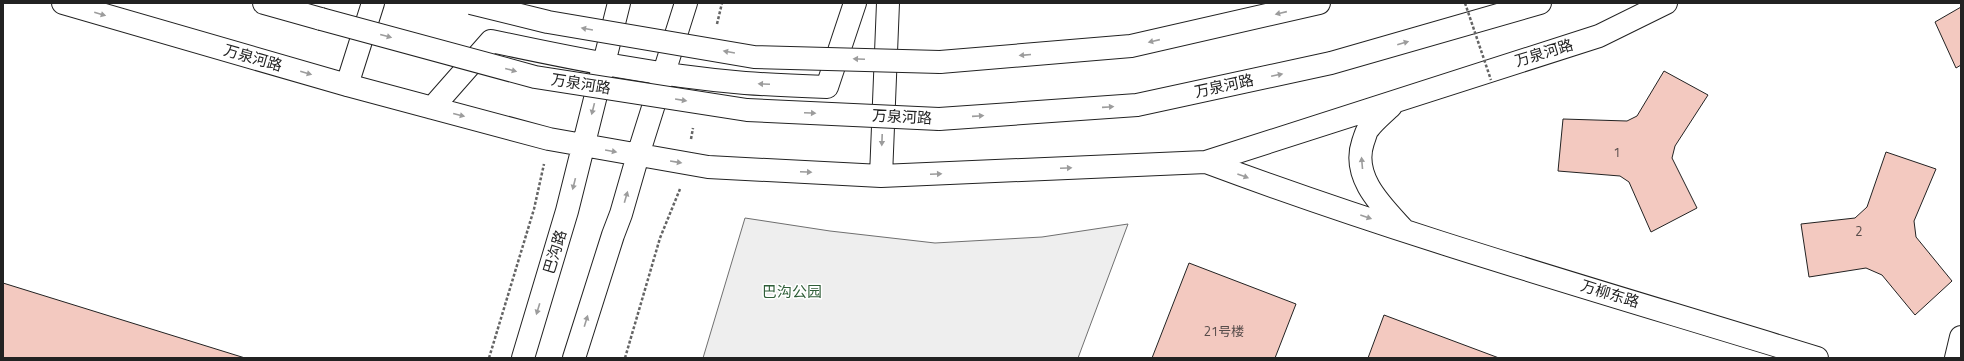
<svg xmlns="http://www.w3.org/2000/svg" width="1964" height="361" font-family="'Titillium Web','Noto Sans SC',sans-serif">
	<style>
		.green { fill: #eee; stroke: #6f6f6f }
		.building { fill: #f3c9c0; stroke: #222 }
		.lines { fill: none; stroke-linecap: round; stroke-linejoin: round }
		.street-casing { stroke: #222; stroke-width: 24 }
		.secondary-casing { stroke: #222; stroke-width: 24 }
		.highway-casing { stroke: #222; stroke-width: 24 }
		.path { stroke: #646464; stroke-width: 2.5; stroke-dasharray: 3 2; stroke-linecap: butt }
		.street { stroke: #fff; stroke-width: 22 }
		.secondary { stroke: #fff; stroke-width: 22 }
		.highway { stroke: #fff; stroke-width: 22 }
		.highway-bridge-casing { stroke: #222; stroke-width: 24; stroke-linecap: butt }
		.path-bridge { stroke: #646464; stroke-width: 2.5; stroke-dasharray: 3 2; stroke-linecap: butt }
		.highway-bridge { stroke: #fff; stroke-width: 22 }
		.oneway { fill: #9c9c9c }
		.labels { text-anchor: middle; stroke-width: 3; stroke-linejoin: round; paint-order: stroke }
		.number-label { font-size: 13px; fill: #564c4a }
		.street-label { font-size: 15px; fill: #222; stroke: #fff }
		.park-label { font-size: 15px; fill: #2f5e38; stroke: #fff }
	</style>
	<rect width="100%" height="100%" fill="#fff"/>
	<path class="green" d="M745,218L830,231L935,243L1042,237L1128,224L1078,358H703Z"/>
	<path class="building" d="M1961,7V65L1956,68L1935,22Z
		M1664,71L1708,95L1675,146L1672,158L1697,208L1651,232L1629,182L1620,176L1558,171L1563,119L1627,121L1637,116Z
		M1886,152L1936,169L1914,221L1916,237L1952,281L1915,315L1882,275L1866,268L1809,277L1801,224L1855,218L1867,207Z
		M1189,263L1296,304L1275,358H1152Z
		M3,283L245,358H3Z
		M1384,315L1499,358H1368Z"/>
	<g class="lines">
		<g class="street-casing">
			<path id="street" d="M1956,358L1961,337"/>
		</g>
		<g class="secondary-casing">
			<path id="secondary" d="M63,3L347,85L549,139L708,167L881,176L1206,162L1599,36L1666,3
				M347,85L373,3
				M1391,106C1384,113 1375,120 1369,128C1366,131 1365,137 1363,142C1351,177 1382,206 1403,229
				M432,108L491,41C575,59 660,76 745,83C773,85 800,86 827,87L855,3
				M1206,162C1407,237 1613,295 1817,358
				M881,176L888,3
				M523,358L567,211L619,3
				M574,358L613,235L621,214L638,155L686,3"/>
		</g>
		<g class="highway-casing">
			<path id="highway" d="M264,3L321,19
				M940,62L1131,46L1319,3
				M939,119L1137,105L1331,63L1540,3"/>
		</g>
		<path class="path" d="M717,24L722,3
			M691,139L693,128
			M489,358L534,209L544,164
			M625,358L660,238L680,189"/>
		<use href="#street" class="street"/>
		<use href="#secondary" class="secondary"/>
		<use href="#highway" class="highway"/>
		<g class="highway-bridge-casing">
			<path id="highway-bridge" d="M471,3L548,22L754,57L940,62
				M321,19L535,77L747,110L939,119"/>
		</g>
		<path class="path-bridge" d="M1465,3L1491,80"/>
		<use href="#highway-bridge" class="highway-bridge"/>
	</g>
	<defs><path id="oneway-solid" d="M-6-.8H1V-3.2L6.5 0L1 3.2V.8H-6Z"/></defs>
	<g class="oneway">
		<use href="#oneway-solid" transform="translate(1281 13) rotate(167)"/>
		<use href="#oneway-solid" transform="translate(100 14) rotate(16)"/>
		<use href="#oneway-solid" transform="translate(587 29) rotate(-170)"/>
		<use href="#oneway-solid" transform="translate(386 36) rotate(15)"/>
		<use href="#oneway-solid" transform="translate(1154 41) rotate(167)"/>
		<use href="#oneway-solid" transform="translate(1403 43) rotate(-16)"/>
		<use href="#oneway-solid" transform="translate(729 52) rotate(-170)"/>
		<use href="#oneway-solid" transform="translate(1025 55) rotate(175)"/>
		<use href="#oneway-solid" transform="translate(859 59) rotate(-178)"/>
		<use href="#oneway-solid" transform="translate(511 70) rotate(15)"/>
		<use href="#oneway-solid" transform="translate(306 73) rotate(16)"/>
		<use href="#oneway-solid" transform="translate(1277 75) rotate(-12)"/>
		<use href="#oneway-solid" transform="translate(764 84) rotate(-178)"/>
		<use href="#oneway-solid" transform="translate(681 100) rotate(9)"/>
		<use href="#oneway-solid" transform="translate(1108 107) rotate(-4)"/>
		<use href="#oneway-solid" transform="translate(593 109) rotate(104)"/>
		<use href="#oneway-solid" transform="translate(810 113) rotate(3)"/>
		<use href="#oneway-solid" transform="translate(459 115) rotate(14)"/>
		<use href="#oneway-solid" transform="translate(978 116) rotate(-4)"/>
		<use href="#oneway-solid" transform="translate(882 140) rotate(92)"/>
		<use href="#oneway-solid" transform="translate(611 151) rotate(10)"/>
		<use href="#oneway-solid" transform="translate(676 162) rotate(9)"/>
		<use href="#oneway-solid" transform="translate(1362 163) rotate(-95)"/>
		<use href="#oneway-solid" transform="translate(1066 168) rotate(-3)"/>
		<use href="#oneway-solid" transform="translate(806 172) rotate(3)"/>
		<use href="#oneway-solid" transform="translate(936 174) rotate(-2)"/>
		<use href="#oneway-solid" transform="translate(1243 176) rotate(20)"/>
		<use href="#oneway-solid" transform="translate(574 184) rotate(104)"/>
		<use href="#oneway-solid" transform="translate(626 197) rotate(-74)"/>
		<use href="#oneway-solid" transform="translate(1366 217) rotate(19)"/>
		<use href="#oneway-solid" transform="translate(538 309) rotate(107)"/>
		<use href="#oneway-solid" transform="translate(586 321) rotate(-73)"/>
	</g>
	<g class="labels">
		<g class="number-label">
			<text x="1617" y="157">1</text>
			<text x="1859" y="236">2</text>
			<text x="1224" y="336">21号楼</text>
		</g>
		<g class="street-label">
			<text transform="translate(1544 53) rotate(-17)" y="5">万泉河路</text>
			<text transform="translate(253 58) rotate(16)" y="5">万泉河路</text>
			<text transform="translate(581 84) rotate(9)" y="5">万泉河路</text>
			<text transform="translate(1224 86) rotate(-12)" y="5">万泉河路</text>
			<text transform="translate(902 117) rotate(3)" y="5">万泉河路</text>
			<text transform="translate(555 252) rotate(-73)" y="5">巴沟路</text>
			<text transform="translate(1610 294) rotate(17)" y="5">万柳东路</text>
		</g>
		<g class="park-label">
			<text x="792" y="297">巴沟公园</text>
		</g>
	</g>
	<rect width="1964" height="361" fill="none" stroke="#222222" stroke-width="8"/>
</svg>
